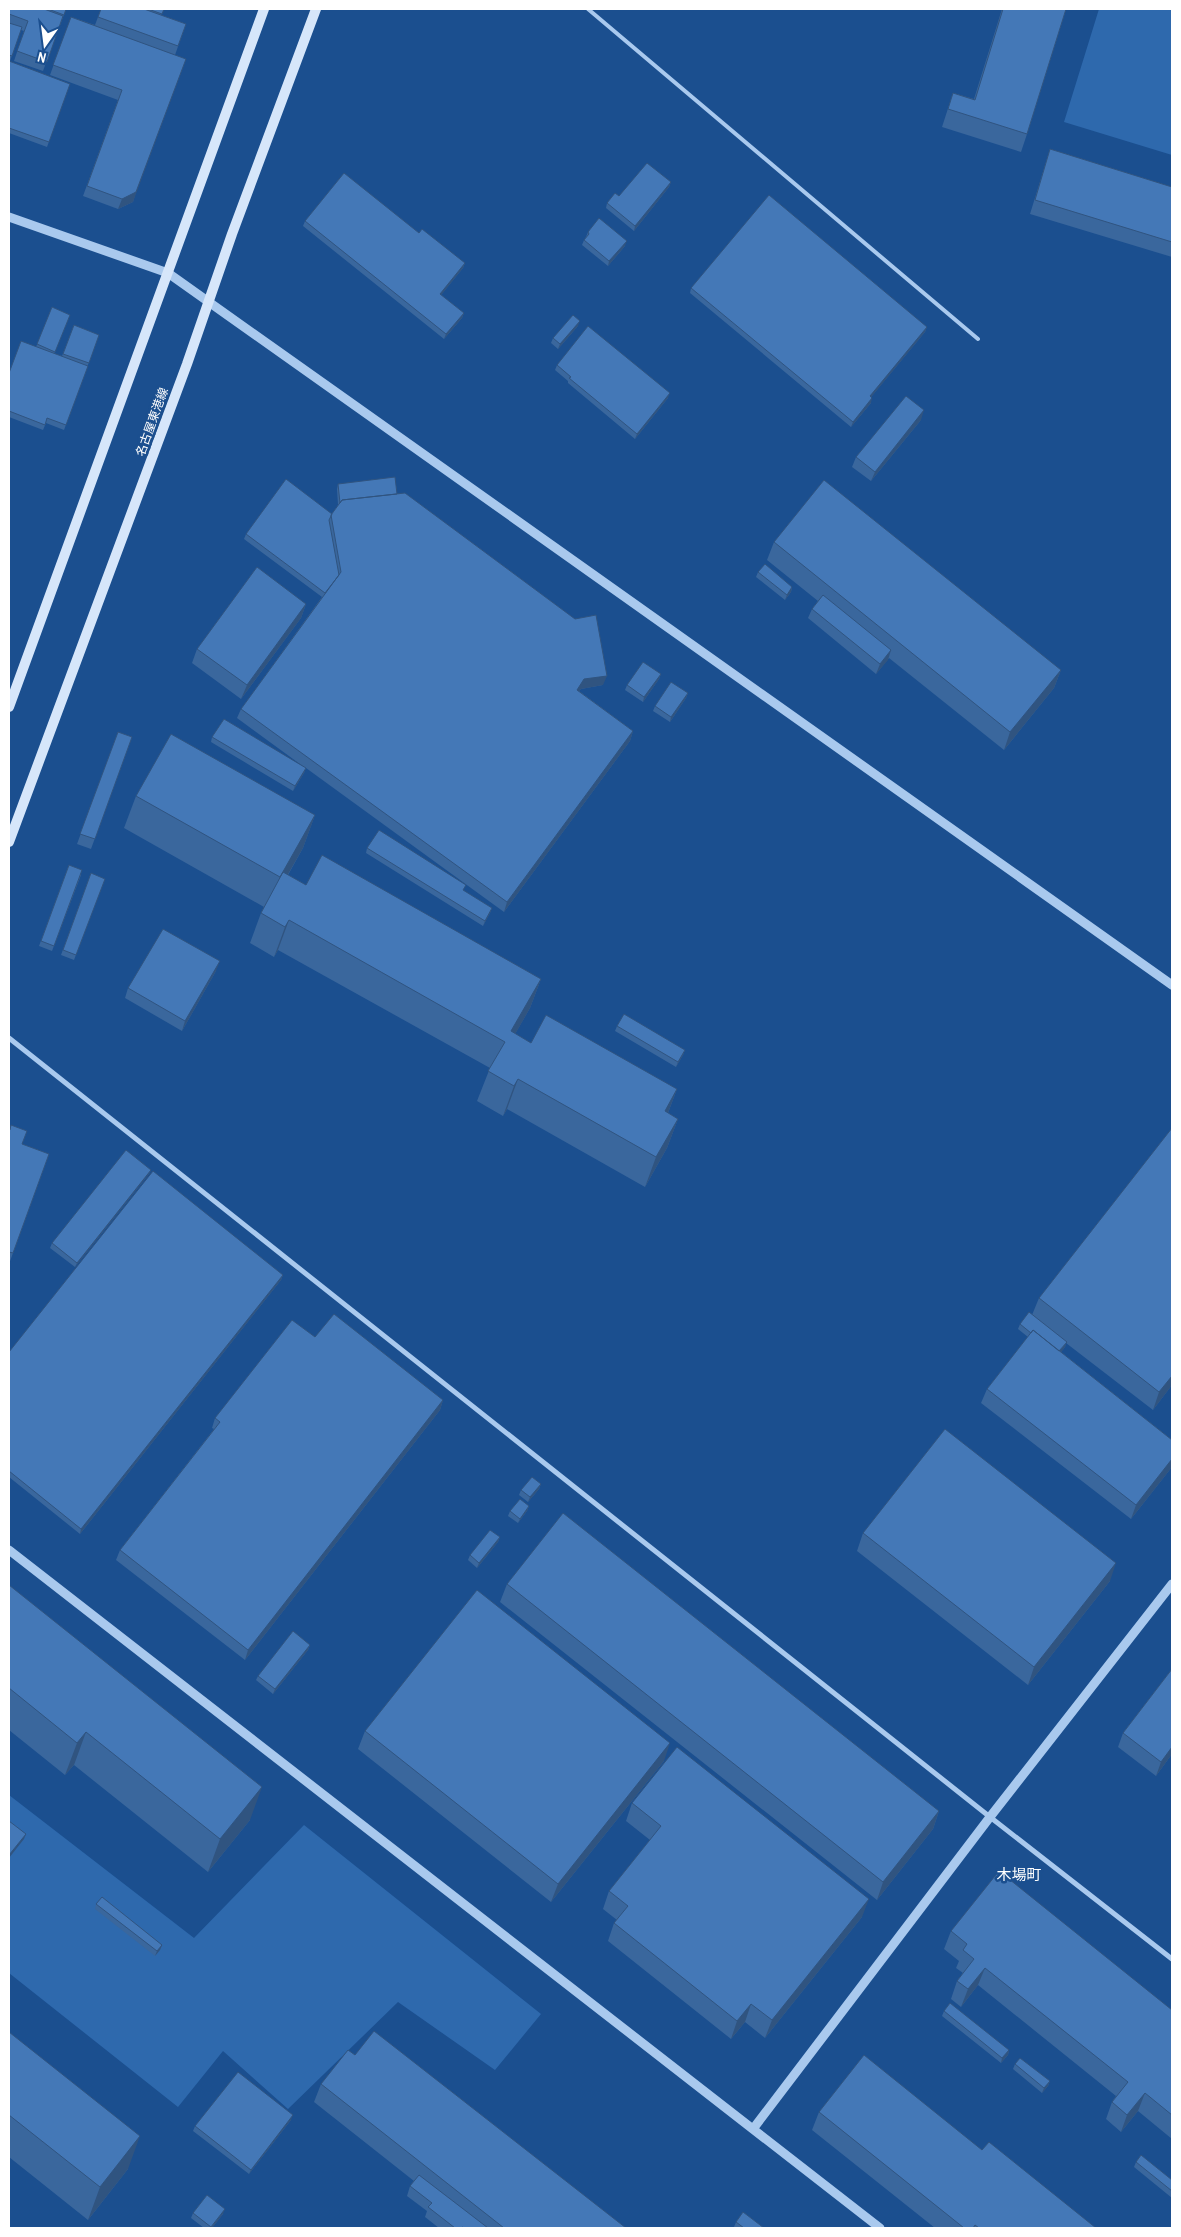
<svg xmlns="http://www.w3.org/2000/svg" width="1181" height="2237" font-family="'Archivo Narrow','Noto Sans JP',sans-serif">
	<style>
		.green { fill: #2e69ad }
		.lines { fill: none; stroke-linecap: round; stroke-linejoin: round }
		.service { stroke: #a9c9ee; stroke-width: 4 }
		.minor { stroke: #a9c9ee; stroke-width: 5 }
		.tertiary { stroke: #a9c9ee; stroke-width: 9 }
		.secondary { stroke: #d6e6fa; stroke-width: 10 }
		.wall { fill: #3a679d }
		.shaded-wall { fill: #305480 }
		.building { fill: #4478b7; stroke: #305480 }
		.labels { text-anchor: middle; stroke-width: 5; stroke-linejoin: round; paint-order: stroke }
		.street-label { font-size: 12px; fill: #fff; stroke: #1b4f8f }
		.quarter-label { font-size: 15px; fill: #fff; stroke: #1b4f8f }
	</style>
	<rect width="100%" height="100%" fill="#1b4f8f"/>
	<path class="green" d="M1099,9H1172V155L1064,122Z
		M9,1795L194,1938L304,1825L541,2014L495,2070L398,2002L288,2109L223,2051L178,2107L9,1973Z"/>
	<g class="lines">
		<path class="service" d="M588,9L978,339"/>
		<path class="minor" d="M9,1038L990,1817L1172,1959"/>
		<path class="tertiary" d="M9,217L168,273L1172,985
			M9,1550L880,2228
			M753,2129L990,1817L1172,1584"/>
		<path class="secondary" d="M9,707L264,9
			M9,842L187,364L232,234L316,9"/>
	</g>
	<path class="wall" d="M9,9L48,10V9H66L43,71L14,61L24,31L21,30L10,61L9,60Z
		M101,9H164L161,15L186,24L175,55L133,202L118,209L83,196L118,100L50,75L71,17L95,25Z
		M1002,9H1066L1027,134L1021,152L942,127L953,93L974,99Z
		M9,61L70,84L47,147L9,133Z
		M1050,149L1172,187V257L1030,214Z
		M671,182L669,187L634,231L606,208L607,203L619,196Z
		M305,221L419,233L465,263L463,268L441,295L464,313L462,318L444,339L303,226Z
		M588,232L625,246L608,266L582,245L584,240L586,237Z
		M691,288L927,327L925,332L871,397V403L851,427L690,293Z
		M52,307L70,315L54,354L62,356L74,325L99,335L64,430L46,423L43,430L9,417V373L36,347Z
		M578,326L558,349L551,343L553,338Z
		M557,365L668,398L635,439L568,383V381L555,370Z
		M921,420L871,481L852,467L856,457Z
		M338,484L397,494L603,685L581,689L579,691L633,731L630,741L504,912L306,768L304,773L293,791L211,742L212,737L304,767L237,718L241,709L322,597L244,539L246,534L332,514L338,505L337,489Z
		M774,542L1061,670L1054,688L1004,750L889,658L876,674L808,618L812,609L818,601L767,560Z
		M758,572L792,587L791,592L785,600L756,577Z
		M306,604L301,618L241,699L192,663L197,649Z
		M661,674L659,679L643,702L625,690L627,685Z
		M688,693L686,698L670,722L653,711L655,706Z
		M118,732L132,737L91,849L77,844Z
		M136,796L315,815L303,848L288,875L306,885L541,979L530,1008L515,1034L531,1043L677,1089L668,1113L678,1119L667,1148L645,1187L507,1109L503,1116L477,1101L490,1068L278,950L274,957L250,943L261,913L264,907L124,828Z
		M367,848L463,891L492,908L490,913L483,926L366,853Z
		M69,865L81,875L52,951L39,946Z
		M91,873L103,883L74,960L61,955Z
		M216,971L182,1031L125,998L128,988Z
		M617,1026L685,1050L683,1055L676,1067L615,1031Z
		M9,1130L22,1144L49,1154L9,1264Z
		M151,1170L149,1174L75,1267L50,1248L52,1243Z
		M283,1275L281,1280L80,1534L9,1477V1352Z
		M1039,1298L1172,1385L1153,1410L1066,1343L1065,1347L1061,1352L1172,1440V1467L1131,1519L981,1403L987,1389L1028,1337L1018,1329L1020,1324L1032,1315Z
		M315,1337L443,1400L440,1410L245,1660L116,1560L120,1550L214,1429L212,1428L215,1418Z
		M541,1484L539,1489L528,1502L519,1495L521,1490Z
		M529,1506L527,1511L518,1523L508,1516L510,1511Z
		M863,1533L1110,1581L1028,1685L857,1551Z
		M500,1537L498,1542L477,1568L468,1560L470,1555Z
		M507,1584L939,1811L933,1829L877,1900L500,1602Z
		M9,1585L250,1820L208,1872L74,1765L65,1775L9,1730Z
		M310,1645L308,1650L273,1694L256,1680L258,1676Z
		M1172,1669V1754L1156,1776L1118,1747L1123,1733Z
		M365,1731L664,1761L551,1902L358,1749Z
		M632,1803L862,1917L765,2038L745,2022L731,2039L608,1941L614,1923L617,1920L603,1909L609,1891L650,1840L626,1821Z
		M96,1904L162,1945L160,1950L155,1956L95,1909Z
		M951,1931L1172,2010V2139L1138,2111L1121,2132L1106,2119L1112,2102L1116,2096L978,1985L961,2007L951,1999L957,1981L963,1973L956,1968L959,1961L944,1949Z
		M944,2011L1009,2050L1008,2055L1001,2063L942,2016Z
		M9,2032L128,2169L88,2220L9,2157Z
		M355,2055L626,2228H439L425,2217L427,2211L407,2196L410,2186L414,2181L314,2102L321,2084Z
		M1015,2064L1050,2081L1048,2086L1042,2093L1013,2069Z
		M819,2112L982,2150L1096,2228H935L812,2130Z
		M291,2120L249,2174L193,2131L195,2126Z
		M1136,2162L1172,2180V2198L1134,2167Z
		M193,2213L223,2214L212,2228H204L191,2218Z
		M736,2222L764,2228H736L734,2227Z"/>
	<path class="shaded-wall" d="M186,59L133,202L118,209L122,199Z
		M671,182L669,187L634,231L635,226Z
		M627,241L625,246L608,266L609,261Z
		M465,263L463,268L438,299L440,294Z
		M464,313L462,318L444,339L446,334Z
		M580,321L578,326L558,349L560,344Z
		M927,327L925,332L868,401L870,396Z
		M670,393L668,398L635,439L637,434Z
		M872,398L871,403L851,427L853,422Z
		M924,410L921,420L871,481L875,472Z
		M792,587L791,592L785,600L787,595Z
		M306,604L301,618L241,699L247,685Z
		M891,650L888,660L876,674L880,664Z
		M1061,670L1054,688L1004,750L1010,732Z
		M661,674L659,679L643,702L644,697Z
		M607,676L603,685L581,689L573,699L577,690L584,679Z
		M688,693L686,698L670,722L671,717Z
		M633,731L630,741L504,912L507,902Z
		M306,768L304,773L293,791L295,786Z
		M315,815L303,848L268,909L280,877Z
		M492,908L490,913L483,926L485,921Z
		M289,920L278,950L274,957L285,927Z
		M220,961L216,971L182,1031L185,1021Z
		M541,979L530,1008L500,1061L511,1031Z
		M685,1050L683,1055L676,1067L678,1062Z
		M518,1079L507,1109L503,1116L514,1086Z
		M677,1089L666,1118L665,1111Z
		M678,1119L667,1148L645,1187L656,1157Z
		M151,1170L149,1174L75,1267L77,1263Z
		M283,1275L281,1280L80,1534L81,1529Z
		M1067,1342L1065,1347L1056,1359L1057,1354Z
		M1172,1376V1385L1153,1410L1159,1392Z
		M443,1400L440,1410L245,1660L248,1650Z
		M1172,1459V1467L1131,1519L1136,1505Z
		M541,1484L539,1489L528,1502L530,1497Z
		M529,1506L527,1511L518,1523L520,1519Z
		M500,1537L498,1542L477,1568L479,1563Z
		M1116,1563L1110,1581L1028,1685L1034,1667Z
		M310,1645L308,1650L273,1694L275,1689Z
		M86,1732L74,1765L65,1775L77,1743Z
		M670,1743L664,1761L551,1902L558,1884Z
		M1172,1747V1754L1156,1776L1161,1762Z
		M262,1787L250,1820L208,1872L220,1839Z
		M939,1811L933,1829L877,1900L883,1882Z
		M26,1834L24,1839L9,1858V1855Z
		M869,1899L862,1917L765,2038L772,2020Z
		M162,1945L160,1950L155,1956L157,1951Z
		M985,1968L978,1985L961,2007L968,1989Z
		M751,2004L745,2022L731,2039L737,2021Z
		M1009,2050L1008,2055L1001,2063L1002,2058Z
		M1050,2081L1048,2086L1042,2093L1044,2088Z
		M1145,2093L1138,2111L1121,2132L1127,2115Z
		M293,2115L291,2120L249,2174L251,2170Z
		M140,2136L128,2169L88,2220L100,2187Z
		M225,2209L223,2214L212,2228H211Z"/>
	<path class="building" d="M9,9H44L63,16L47,62L17,51L28,21L9,14Z
		M48,9H66L64,15Z
		M101,9H144L186,24L178,46L98,17Z
		M148,9H164L162,14Z
		M1003,9H1066L1027,134L948,109L953,93L975,100Z
		M71,17L186,59L136,192L122,199L87,186L122,90L53,65Z
		M9,23L22,27L12,56L9,55Z
		M9,61L70,84L49,142L9,128Z
		M1050,149L1172,187V242L1035,200Z
		M647,163L671,182L635,226L607,203L615,193L619,196Z
		M344,173L419,233L422,229L465,263L440,294L464,313L446,334L305,221Z
		M769,195L927,327L870,396L872,398L853,422L691,288Z
		M599,218L627,241L609,261L584,240L589,234L588,232Z
		M52,307L70,315L55,352L37,344Z
		M573,315L580,321L560,344L553,338Z
		M74,325L99,335L89,363L63,354Z
		M588,326L670,393L637,434L569,378L571,377L557,365Z
		M21,341L88,366L66,425L47,418L45,425L9,411V373Z
		M906,396L924,410L875,472L856,457Z
		M395,477L397,494L342,500L340,503L338,484Z
		M286,479L332,514L329,520L339,575L325,593L246,534Z
		M824,480L1061,670L1010,732L774,542Z
		M405,493L575,619L596,615L607,676L584,679L577,690L633,731L507,902L241,709L341,572L331,515L342,500Z
		M765,564L792,587L787,595L758,572Z
		M257,567L306,604L247,685L197,649Z
		M823,595L891,650L880,664L812,609Z
		M643,662L661,674L644,697L627,685Z
		M671,682L688,693L671,717L655,706Z
		M224,719L306,768L295,786L212,737Z
		M118,732L132,737L95,839L80,834Z
		M171,734L315,815L280,877L136,796Z
		M379,830L466,885L463,890L492,908L485,921L367,848Z
		M322,855L541,979L511,1031L531,1043L546,1015L677,1089L665,1111L678,1119L656,1157L518,1079L514,1086L488,1071L505,1042L289,920L285,927L261,913L283,872L306,885Z
		M69,865L82,870L54,946L41,941Z
		M91,873L105,879L76,955L63,950Z
		M163,929L220,961L185,1021L128,988Z
		M624,1014L685,1050L678,1062L617,1026Z
		M11,1125L27,1131L22,1144L49,1154L13,1253L9,1252V1130H10Z
		M1172,1128V1376L1159,1392L1039,1298Z
		M126,1150L151,1170L77,1263L52,1243Z
		M153,1171L283,1275L81,1529L9,1471V1352Z
		M1029,1312L1067,1342L1059,1351L1033,1330L1031,1333L1020,1324Z
		M334,1314L443,1400L248,1650L120,1550L220,1422L215,1418L292,1320L315,1337Z
		M1033,1330L1172,1440V1459L1136,1505L987,1389Z
		M945,1429L1116,1563L1034,1667L863,1533Z
		M532,1477L541,1484L530,1497L521,1490Z
		M520,1499L529,1506L520,1519L510,1511Z
		M563,1513L939,1811L883,1882L507,1584Z
		M490,1530L500,1537L479,1563L470,1555Z
		M9,1585L262,1787L220,1839L86,1732L77,1743L9,1688Z
		M477,1590L670,1743L558,1884L365,1731Z
		M293,1631L310,1645L275,1689L258,1676Z
		M1172,1669V1747L1161,1762L1123,1733Z
		M677,1747L869,1899L772,2020L751,2004L737,2021L614,1923L628,1906L609,1891L661,1826L632,1803Z
		M9,1821L26,1834L9,1855Z
		M999,1871L1172,2010V2115L1145,2093L1127,2115L1112,2102L1128,2082L985,1968L968,1989L957,1981L974,1959L963,1950L967,1944L951,1931Z
		M102,1897L162,1945L157,1951L96,1904Z
		M950,2003L1009,2050L1002,2058L944,2011Z
		M374,2031L626,2228H504L321,2084L348,2050L355,2055Z
		M9,2032L140,2136L100,2187L9,2115Z
		M864,2055L982,2150L989,2142L1096,2228H979L975,2225L973,2228H964L819,2112Z
		M1020,2058L1050,2081L1044,2088L1015,2064Z
		M238,2072L293,2115L251,2170L195,2126Z
		M1141,2155L1172,2180V2191L1136,2162Z
		M419,2175L488,2228H464L462,2227L461,2228H455L428,2207L432,2203L410,2186Z
		M207,2195L225,2209L211,2227L193,2213Z
		M743,2212L764,2228H744L736,2222Z"/>
	<g class="labels">
		<g class="street-label">
			<text transform="translate(152 422) rotate(-70)" y="4">名古屋東港線</text>
		</g>
		<g class="quarter-label">
			<text x="1019" y="1880">木場町</text>
		</g>
	</g>
	<rect width="1181" height="2237" fill="none" stroke="#ffffff" stroke-width="20"/>
	<g transform="translate(45 45) rotate(194)" stroke="#1b4f8f" stroke-width="4" paint-order="stroke">
	<path d="M0-4L9 19L0 12L-9 19Z" fill="#ffffff"/>
	<text y="-8" font-size="14" font-weight="bold" text-anchor="middle" fill="#ffffff">N</text>
	</g>
</svg>
